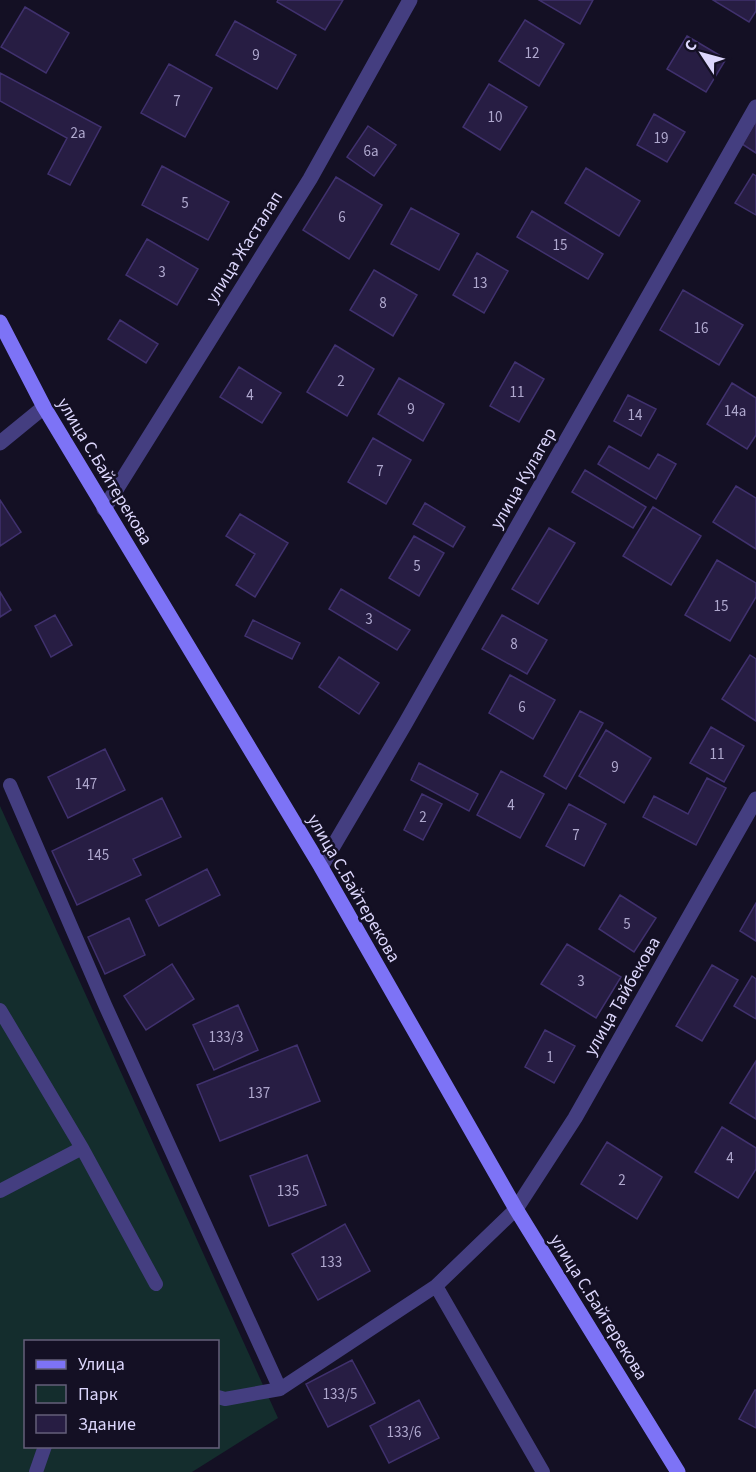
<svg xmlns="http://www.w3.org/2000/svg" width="756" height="1472" font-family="'Source Sans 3',sans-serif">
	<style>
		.green { fill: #142d2d; fill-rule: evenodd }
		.building { fill: #271d43; stroke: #40316e; stroke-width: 1.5 }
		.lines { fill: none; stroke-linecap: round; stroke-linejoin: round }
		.service { stroke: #443e80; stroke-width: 14 }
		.minor { stroke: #443e80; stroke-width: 15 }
		.secondary { stroke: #7d73f6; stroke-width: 15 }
		.labels { text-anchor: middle; stroke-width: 5; stroke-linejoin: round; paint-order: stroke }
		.number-label { font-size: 15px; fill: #afa8ce }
		.street-label { font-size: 18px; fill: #dcd6fc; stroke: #141024 }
	</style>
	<rect width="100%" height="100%" fill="#141024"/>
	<path class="green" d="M0,806L278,1418L192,1472H0ZM26,1342H218V1446H26Z"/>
	<path class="building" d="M278,0H343L325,30L277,2Z
		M539,0H593L580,24Z
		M713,0H756V11L749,22Z
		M25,7L69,33L46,73L1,47Z
		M525,20L564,44L539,86L499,61Z
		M235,21L296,55L277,89L216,55Z
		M687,36L726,59L706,92L667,69Z
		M169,64L212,88L185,137L141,113Z
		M0,73L101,127L70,185L48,174L67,138L0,101Z
		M489,84L527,107L500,150L463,127Z
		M654,114L685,132L667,162L637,145Z
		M756,121V153L742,144Z
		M368,126L396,145L374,176L347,157Z
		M162,166L229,202L208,240L142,205Z
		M586,168L640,201L619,236L565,203Z
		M753,174L756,176V215L735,203Z
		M336,177L382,205L349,259L303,230Z
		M411,208L459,234L439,270L391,244Z
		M532,211L603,254L588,279L517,237Z
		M147,239L198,269L177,305L126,275Z
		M477,253L508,271L484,313L453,295Z
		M374,270L417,295L393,336L350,310Z
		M683,290L743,325L719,365L660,330Z
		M120,320L158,344L146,363L108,339Z
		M335,345L374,369L347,416L307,392Z
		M515,362L544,379L519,422L490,406Z
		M239,367L281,393L262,423L220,397Z
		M399,378L444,404L423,441L378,414Z
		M732,383L756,398V435L747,449L707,424Z
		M628,395L656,409L641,436L614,421Z
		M373,438L411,460L386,504L348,482Z
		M609,446L649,469L658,454L676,464L656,499L598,464Z
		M585,470L646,507L633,528L572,492Z
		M736,486L756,498V549L713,522Z
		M0,500L21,532L0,546Z
		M425,503L465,527L453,547L413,524Z
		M653,507L701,536L671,585L623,556Z
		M240,514L288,543L255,597L236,585L255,554L226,536Z
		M549,528L575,543L538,604L512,589Z
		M414,536L444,553L419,596L389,578Z
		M717,560L756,583V597L730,641L685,615Z
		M341,589L410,630L397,650L329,609Z
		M0,592L11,610L0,617Z
		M55,615L72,645L51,657L35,626Z
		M502,615L547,640L527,674L482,649Z
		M253,620L300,643L292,659L245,636Z
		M750,655L756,659V721L722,699Z
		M339,657L379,683L359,714L319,687Z
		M510,675L555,700L533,739L489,713Z
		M580,711L603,723L566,789L544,776Z
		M711,727L744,746L724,782L690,763Z
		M606,730L651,758L624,803L579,776Z
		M105,749L125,790L68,818L48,777Z
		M419,763L478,794L469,811L411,780Z
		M501,771L544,794L520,838L477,815Z
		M707,778L726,788L696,845L643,817L654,796L688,814Z
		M422,794L442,804L423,840L404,830Z
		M162,798L181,837L133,859L141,875L77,905L52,851Z
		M569,804L606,824L584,866L546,846Z
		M207,869L220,895L159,926L146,900Z
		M620,895L656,918L634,952L599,929Z
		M756,903V941L740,931Z
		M129,918L145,955L105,974L88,937Z
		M567,944L621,977L596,1018L541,984Z
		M172,964L194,999L146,1030L124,996Z
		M712,965L738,980L702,1041L676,1026Z
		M752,976L756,979V1019L734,1006Z
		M238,1005L258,1050L214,1070L193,1025Z
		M545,1030L575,1046L554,1083L525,1067Z
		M297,1045L320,1101L220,1141L197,1085Z
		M756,1061V1119L730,1103Z
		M722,1127L756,1148V1169L738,1198L695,1172Z
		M607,1142L662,1177L637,1219L581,1184Z
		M307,1155L326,1205L269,1226L250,1176Z
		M345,1224L370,1271L318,1300L292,1254Z
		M352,1360L375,1403L328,1427L306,1384Z
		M755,1390H756V1428L739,1419Z
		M419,1400L439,1438L389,1463L370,1426Z"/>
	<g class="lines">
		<path class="service" d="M10,785L105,1005L280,1389L436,1286L516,1209
			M0,1010L82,1148L156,1284
			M0,1191L82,1148
			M436,1286L543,1472
			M218,1397L225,1399L280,1389
			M36,1472L45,1446"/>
		<path class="minor" d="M0,443L44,407
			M104,509L310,179L410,0
			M321,867L405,724L756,107
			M516,1209L575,1118L756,799"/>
		<path class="secondary" d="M0,322L44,407L321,867L516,1209L678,1472"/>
	</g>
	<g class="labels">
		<g class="number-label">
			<text x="532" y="58">12</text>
			<text x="256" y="60">9</text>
			<text x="177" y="106">7</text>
			<text x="495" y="122">10</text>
			<text x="78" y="138">2а</text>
			<text x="661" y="143">19</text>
			<text x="371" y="156">6а</text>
			<text x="185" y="208">5</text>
			<text x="342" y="222">6</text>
			<text x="560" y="250">15</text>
			<text x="162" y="277">3</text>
			<text x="480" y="288">13</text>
			<text x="383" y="308">8</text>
			<text x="701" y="333">16</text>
			<text x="341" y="386">2</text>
			<text x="517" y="397">11</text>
			<text x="250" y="400">4</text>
			<text x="411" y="414">9</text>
			<text x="735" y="416">14а</text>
			<text x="635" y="420">14</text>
			<text x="380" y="476">7</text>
			<text x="417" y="571">5</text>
			<text x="721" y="611">15</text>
			<text x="369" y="624">3</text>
			<text x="514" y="649">8</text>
			<text x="522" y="712">6</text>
			<text x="717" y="759">11</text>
			<text x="615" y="772">9</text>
			<text x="86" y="789">147</text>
			<text x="511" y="810">4</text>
			<text x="423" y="822">2</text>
			<text x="576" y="840">7</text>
			<text x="98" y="860">145</text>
			<text x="627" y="929">5</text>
			<text x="581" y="986">3</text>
			<text x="226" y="1042">133/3</text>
			<text x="550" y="1062">1</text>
			<text x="259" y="1098">137</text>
			<text x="730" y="1163">4</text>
			<text x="622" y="1185">2</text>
			<text x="288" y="1196">135</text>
			<text x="331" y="1267">133</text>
			<text x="340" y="1399">133/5</text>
			<text x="404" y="1437">133/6</text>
		</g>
		<g class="street-label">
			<text transform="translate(244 247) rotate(-58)" y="6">улица Жасталап</text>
			<text transform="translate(105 471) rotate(59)" y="6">улица С.Байтерекова</text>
			<text transform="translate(523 478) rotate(-60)" y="6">улица Кулагер</text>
			<text transform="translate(354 888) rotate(60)" y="6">улица С.Байтерекова</text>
			<text transform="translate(622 996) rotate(-60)" y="6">улица Тайбекова</text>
			<text transform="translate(599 1307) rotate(58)" y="6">улица С.Байтерекова</text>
		</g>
	</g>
	<rect x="24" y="1340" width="195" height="108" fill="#141024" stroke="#645f7a" stroke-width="1.5"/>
	<rect x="36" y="1360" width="30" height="9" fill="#7d73f6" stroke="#645f7a" stroke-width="1.5"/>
	<text x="78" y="1370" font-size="18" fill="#dcd6fc">Улица</text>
	<rect x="36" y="1385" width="30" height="18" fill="#142d2d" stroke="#645f7a" stroke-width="1.5"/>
	<text x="78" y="1400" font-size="18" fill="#dcd6fc">Парк</text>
	<rect x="36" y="1415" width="30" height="18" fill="#271d43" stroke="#645f7a" stroke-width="1.5"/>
	<text x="78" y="1430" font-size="18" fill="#dcd6fc">Здание</text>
	<g transform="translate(702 54) rotate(306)" stroke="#141024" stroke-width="4.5" paint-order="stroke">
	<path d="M0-4.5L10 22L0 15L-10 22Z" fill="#dcd6fc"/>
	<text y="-9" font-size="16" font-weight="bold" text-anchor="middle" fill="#dcd6fc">С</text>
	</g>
</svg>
